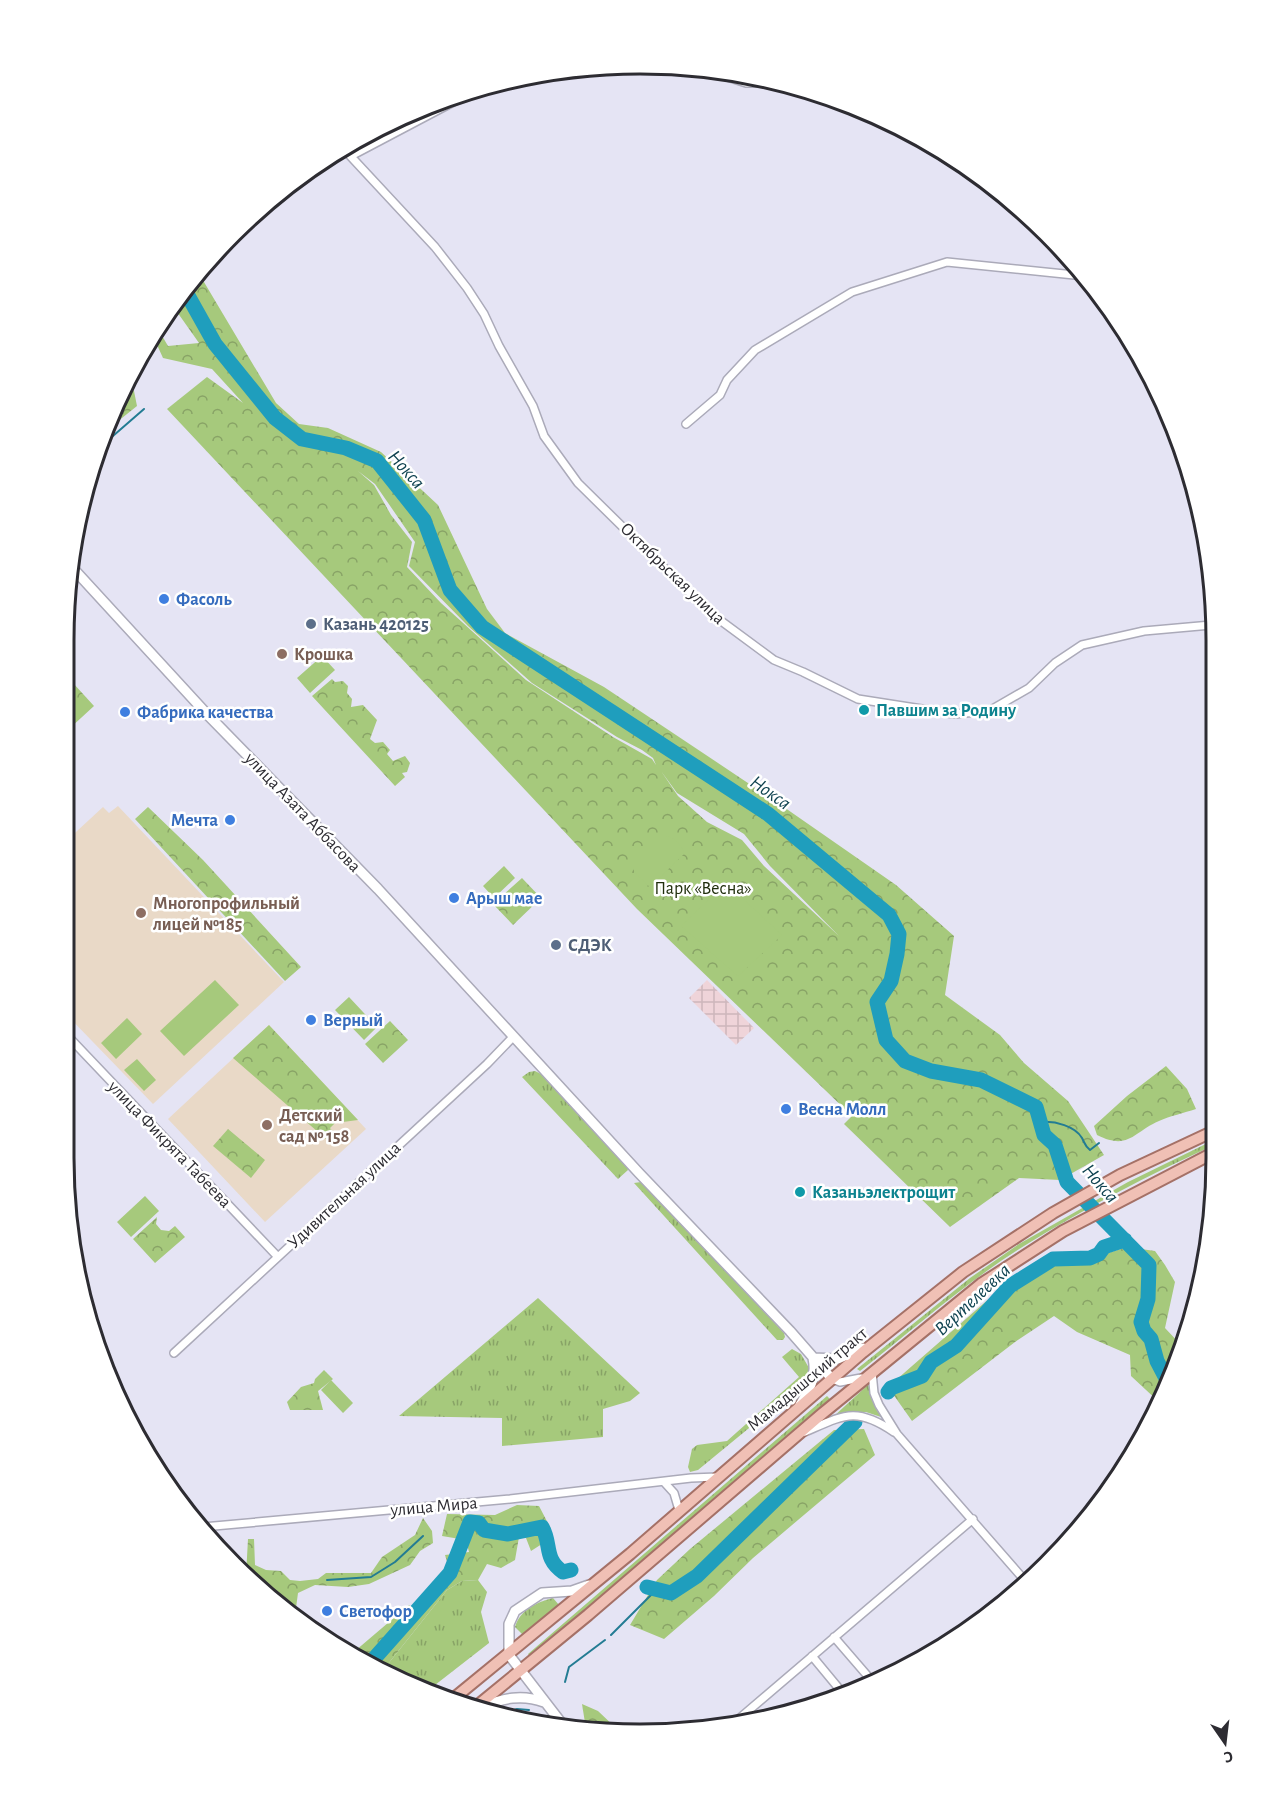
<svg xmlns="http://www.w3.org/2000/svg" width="1279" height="1797" font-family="'Alegreya Sans',sans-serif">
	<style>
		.industrial { fill: url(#industrial-grid) }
		.education { fill: #e9d9c7 }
		.grass { fill: url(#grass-tufts) }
		.forest { fill: url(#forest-crowns); fill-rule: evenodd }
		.pitch { fill: #a6c97c }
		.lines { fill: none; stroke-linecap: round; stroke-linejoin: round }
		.stream { stroke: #237c93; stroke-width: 2 }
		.river { stroke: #1f9ebd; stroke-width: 15 }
		.minor-casing { stroke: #abaab9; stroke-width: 10 }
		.tertiary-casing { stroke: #abaab9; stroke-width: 12 }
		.primary-casing { stroke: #a57167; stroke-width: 14 }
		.minor { stroke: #fff; stroke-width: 7 }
		.tertiary { stroke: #fff; stroke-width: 9 }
		.primary { stroke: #f0c0b5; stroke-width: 10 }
		.shop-dot { fill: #3f7fe0; stroke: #fff; stroke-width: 2 }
		.service-dot { fill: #5c6f8a; stroke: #fff; stroke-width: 2 }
		.education-dot { fill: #8d6e63; stroke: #fff; stroke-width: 2 }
		.culture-dot { fill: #0f9aa8; stroke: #fff; stroke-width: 2 }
		.labels { text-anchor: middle; stroke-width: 5; stroke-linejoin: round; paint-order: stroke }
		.street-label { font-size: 18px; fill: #2d2c32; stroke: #fff }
		.shop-label { font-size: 18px; font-weight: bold; fill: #366cbe; stroke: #fff; text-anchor: start }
		.service-label { font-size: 18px; font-weight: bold; fill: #4e5e75; stroke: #fff; text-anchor: start }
		.education-label { font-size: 18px; font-weight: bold; fill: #785e54; stroke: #fff; text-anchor: start }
		.culture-label { font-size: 18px; font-weight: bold; fill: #0d838f; stroke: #fff; text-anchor: start }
		.park-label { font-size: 18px; fill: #202e0d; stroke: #fff }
		.water-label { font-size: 20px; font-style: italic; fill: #104351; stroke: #fff }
		.rim { fill: none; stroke: #2d2c32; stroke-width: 3 }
	</style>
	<defs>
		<pattern id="industrial-grid" width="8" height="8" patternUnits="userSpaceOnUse" patternTransform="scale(1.5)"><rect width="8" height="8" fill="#efd4d9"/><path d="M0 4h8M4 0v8" fill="none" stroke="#cdb6bb"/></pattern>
		<pattern id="grass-tufts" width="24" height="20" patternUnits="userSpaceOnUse" patternTransform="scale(1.5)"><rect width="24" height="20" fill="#a6c97c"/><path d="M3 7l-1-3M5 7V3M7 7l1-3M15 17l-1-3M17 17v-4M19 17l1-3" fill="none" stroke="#88a366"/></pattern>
		<pattern id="forest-crowns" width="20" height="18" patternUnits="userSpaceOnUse" patternTransform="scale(1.5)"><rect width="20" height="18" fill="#a6c97c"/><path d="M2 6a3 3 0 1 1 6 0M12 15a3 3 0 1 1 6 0" fill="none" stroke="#88a366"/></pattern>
	</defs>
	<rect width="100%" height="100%" fill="#e5e4f4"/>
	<path class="industrial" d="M707,980L754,1028L736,1045L689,998Z"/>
	<path class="education" d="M118,806L284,982L153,1104L63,1011V844L103,807L109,813Z
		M269,1025L366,1129L265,1222L168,1119Z"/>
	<path class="grass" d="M535,1071L543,1075L626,1164L628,1170L618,1179L522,1077L529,1072Z
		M1214,1140V1145C1149,1175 1085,1208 1024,1246C966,1282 914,1329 860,1371L857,1369L970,1278L1019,1244L1128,1182Z
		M641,1182L646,1185L784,1333L785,1337L783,1340H777L634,1183Z
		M538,1298L640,1393L630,1401L603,1409V1437L502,1446V1418L399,1416Z
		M792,1349L801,1354L809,1368L804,1383L698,1470L690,1472L688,1467L692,1449L697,1445L727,1441L799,1377L782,1357Z
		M870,1383L884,1418L866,1412L844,1413L833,1417Z
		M827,1396L830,1399L530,1657L528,1654Z
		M478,1580L487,1592L481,1612L489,1643L426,1692L419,1690L384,1669L447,1590L462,1581Z
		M553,1598L559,1605L523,1635L515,1627C520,1610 537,1602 553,1598Z"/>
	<path class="forest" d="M201,277L276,403L299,424L328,428L381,452L438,505L487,609L505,633L604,687L778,803L896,885L954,936L945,995L1000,1035L1024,1063L1068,1101L1104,1155L1060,1180L1019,1178L950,1227L844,1124L852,1116L637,909L167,409L207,377L243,403L212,369L163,358L153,336L158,329L168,346L199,343L175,309ZM358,471L375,484L415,542L409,566L468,626L532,683L617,737L642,750L653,758L656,765L652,759L613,737L526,680L441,603L407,567L412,542L391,515L374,485ZM661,771L677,793L744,834L770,866L839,936L764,866L742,840L707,822L678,796Z
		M127,385L134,391L137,406L112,426Z
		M63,672L94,706L69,729L63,722Z
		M332,679L335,682L343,681L348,686L347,693L352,699L351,707L363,705L377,720L370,739L375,743L383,742L390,750L387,754L393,761L405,756L410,763L407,772L402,773L405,777L395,786L312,696Z
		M148,807L203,860L301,967L285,981L135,819Z
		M522,878L541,898L513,925L493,904Z
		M390,1021L408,1040L383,1063L365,1044Z
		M269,1025L358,1120L335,1123L330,1128L333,1132L326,1139L233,1058Z
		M1166,1066L1187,1089L1196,1109C1184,1113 1170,1116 1159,1121C1133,1132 1129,1151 1097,1135L1094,1126L1127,1096Z
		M228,1129L265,1160L251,1178L213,1146Z
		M157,1217L156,1224L161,1230L169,1231L175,1226L185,1237L155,1263L133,1239Z
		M1127,1247L1155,1251L1165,1265L1175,1282L1165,1328L1182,1346L1160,1403L1131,1376L1130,1355L1077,1332L1054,1316L1015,1342L912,1421L888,1387L1007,1283L1062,1252L1099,1256Z
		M324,1370L333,1379L318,1391L323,1410H290L287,1402L301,1387L314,1383L315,1379Z
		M864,1429L875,1455L753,1558L714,1596L664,1639L630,1625L657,1580L690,1549L834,1430Z
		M517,1505L539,1506L551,1529L545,1542L531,1551L526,1538L519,1537L515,1560L501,1568L487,1564L478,1580L462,1581L447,1590L384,1669L355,1651L409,1605L414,1609L449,1568L445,1555L469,1552L466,1540L442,1536L447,1514L495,1515Z
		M423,1518L432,1531L433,1543L420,1551L410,1565L369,1584L348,1587L315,1585L298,1593L296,1608L290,1610L260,1591L256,1580L246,1575L248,1539H254L255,1565L266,1570L281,1571L290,1580L300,1581L318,1579L326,1573H371L382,1557L415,1535Z
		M582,1704L598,1711L617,1729H586Z"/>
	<path class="pitch" d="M322,656L335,670L310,693L297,678Z
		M665,836C673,836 683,846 684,854L653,884L648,886L634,871L633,868Z
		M504,866L515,878L494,898L483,886Z
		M726,883L782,935L738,976L681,926Z
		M215,980L239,1005L184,1056L160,1031Z
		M349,997L377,1027L364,1040L335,1010Z
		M127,1018L142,1034L116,1059L101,1043Z
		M137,1059L156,1080L144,1091L124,1070Z
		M145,1196L159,1211L131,1237L117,1222Z
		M331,1380L353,1403L343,1413L321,1390Z"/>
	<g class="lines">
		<path class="stream" d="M106,442L144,409
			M1042,1122C1055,1121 1075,1126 1082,1138C1085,1144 1085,1146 1090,1150L1099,1143
			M327,1580L371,1577L395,1562L423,1536
			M611,1635L657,1589
			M565,1682L569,1667L605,1640
			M505,1713L517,1709L529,1710"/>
		<path class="river" d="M187,294L215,344L275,418L302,439L346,448L377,461L424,520L450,590L482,627L768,814L889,915L899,934L897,954L891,981L877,1002L886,1040L905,1061L931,1071L981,1080L1036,1107L1044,1135L1055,1145L1067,1182L1149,1265L1148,1299L1141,1322L1144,1331L1151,1339L1157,1361L1168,1382
			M888,1392L891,1388L922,1376L931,1362L956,1346L1010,1286L1053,1259L1090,1258L1099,1254L1104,1247L1125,1240
			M647,1587L671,1593L697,1576L855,1422
			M372,1661L450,1573L470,1522L479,1523L484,1530L508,1534L542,1527C552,1544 543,1558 563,1572L571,1570"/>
		<g class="minor-casing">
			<path id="minor" d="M700,68L746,83H790
				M342,147L435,247L467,288L484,314L499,346L533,406L544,436L578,483L709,612L774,660L803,672L858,699L954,714L989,711L1029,688L1055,663L1082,645L1144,631L1211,625
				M351,156L459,99L502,82
				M686,424L720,395L727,380L755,350L852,292L947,262L1084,276
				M63,1031L278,1257
				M174,1353L487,1064L513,1037
				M871,1373L872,1372L874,1393L879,1405L897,1434L1027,1583
				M832,1379L840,1382L861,1378
				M805,1432C844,1415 856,1406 894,1432
				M664,1482L674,1493L679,1510
				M203,1527L510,1499L691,1478L717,1477
				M834,1637L872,1681
				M812,1656L841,1691
				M734,1723L973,1519"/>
		</g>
		<g class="tertiary-casing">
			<path id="tertiary" d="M70,565L205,712L378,889L639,1173L790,1331L832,1379
				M800,1405C810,1389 817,1377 813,1358L838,1359L863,1348
				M481,1707C503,1698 522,1694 544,1702
				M566,1729L509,1655V1624L515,1611L542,1593L572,1591L589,1585"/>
		</g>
		<g class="primary-casing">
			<path id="primary" d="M453,1699L630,1554L863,1352L963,1272L1053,1213L1120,1175L1214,1131
				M477,1706L588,1615L823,1413L981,1284L1063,1231L1215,1152"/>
		</g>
		<use href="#minor" class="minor"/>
		<use href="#tertiary" class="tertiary"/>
		<use href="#primary" class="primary"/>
	</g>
	<g class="shop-dot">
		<circle cx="164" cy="599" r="6"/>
		<circle cx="125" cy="712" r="6"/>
		<circle cx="230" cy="820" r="6"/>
		<circle cx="454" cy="898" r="6"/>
		<circle cx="311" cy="1020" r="6"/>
		<circle cx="786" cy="1109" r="6"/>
		<circle cx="327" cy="1611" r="6"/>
	</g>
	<g class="service-dot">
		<circle cx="311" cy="624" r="6"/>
		<circle cx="556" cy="945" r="6"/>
	</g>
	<g class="education-dot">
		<circle cx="282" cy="654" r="6"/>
		<circle cx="141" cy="913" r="6"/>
		<circle cx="267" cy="1125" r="6"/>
	</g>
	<g class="culture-dot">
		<circle cx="864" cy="710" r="6"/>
		<circle cx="800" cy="1192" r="6"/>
	</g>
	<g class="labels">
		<g class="street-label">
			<text transform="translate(673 573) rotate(44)" y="6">Октябрьская улица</text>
			<text transform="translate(303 812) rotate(46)" y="6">улица Азата Аббасова</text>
			<text transform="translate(170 1144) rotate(46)" y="6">улица Фикрята Табеева</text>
			<text transform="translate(344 1195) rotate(-43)" y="6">Удивительная улица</text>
			<text transform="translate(807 1379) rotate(-40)" y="6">Мамадышский тракт</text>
			<text transform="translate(434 1506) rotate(-5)" y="6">улица Мира</text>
		</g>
		<g class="shop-label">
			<text x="176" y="605">Фасоль</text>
			<text x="137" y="718">Фабрика качества</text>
			<text x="218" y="826" text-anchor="end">Мечта</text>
			<text x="466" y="904">Арыш мае</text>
			<text x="323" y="1026">Верный</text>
			<text x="798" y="1115">Весна Молл</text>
			<text x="339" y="1617">Светофор</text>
		</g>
		<g class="service-label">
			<text x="323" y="630">Казань 420125</text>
			<text x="568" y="951">СДЭК</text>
		</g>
		<g class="education-label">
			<text x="294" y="660">Крошка</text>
			<text x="153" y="909">Многопрофильный<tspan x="153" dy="21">лицей №185</tspan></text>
			<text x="279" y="1121">Детский<tspan x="279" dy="21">сад № 158</tspan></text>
		</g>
		<g class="culture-label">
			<text x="876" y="716">Павшим за Родину</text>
			<text x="812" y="1198">Казаньэлектрощит</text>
		</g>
		<g class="park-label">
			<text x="703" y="894">Парк «Весна»</text>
		</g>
		<g class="water-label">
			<text transform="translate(407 469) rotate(48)" y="7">Нокса</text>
			<text transform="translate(771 792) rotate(35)" y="7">Нокса</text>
			<text transform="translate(1101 1183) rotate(49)" y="7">Нокса</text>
			<text transform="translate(972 1299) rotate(-43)" y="7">Вертелеевка</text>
		</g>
	</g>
	<path d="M0 0H1279V1797H0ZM640 74H640A566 566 0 0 1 1206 640V1158A566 566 0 0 1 640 1724H640A566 566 0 0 1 74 1158V640A566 566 0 0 1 640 74Z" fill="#fff" fill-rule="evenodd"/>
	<path class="rim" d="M640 74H640A566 566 0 0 1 1206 640V1158A566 566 0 0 1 640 1724H640A566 566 0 0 1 74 1158V640A566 566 0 0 1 640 74Z"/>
	<g transform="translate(1225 1743) rotate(166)" stroke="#ffffff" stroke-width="4.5" paint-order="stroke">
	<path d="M0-4.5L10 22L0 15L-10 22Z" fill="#2d2c32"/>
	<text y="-9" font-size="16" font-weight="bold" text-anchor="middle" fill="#2d2c32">С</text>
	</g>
</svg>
